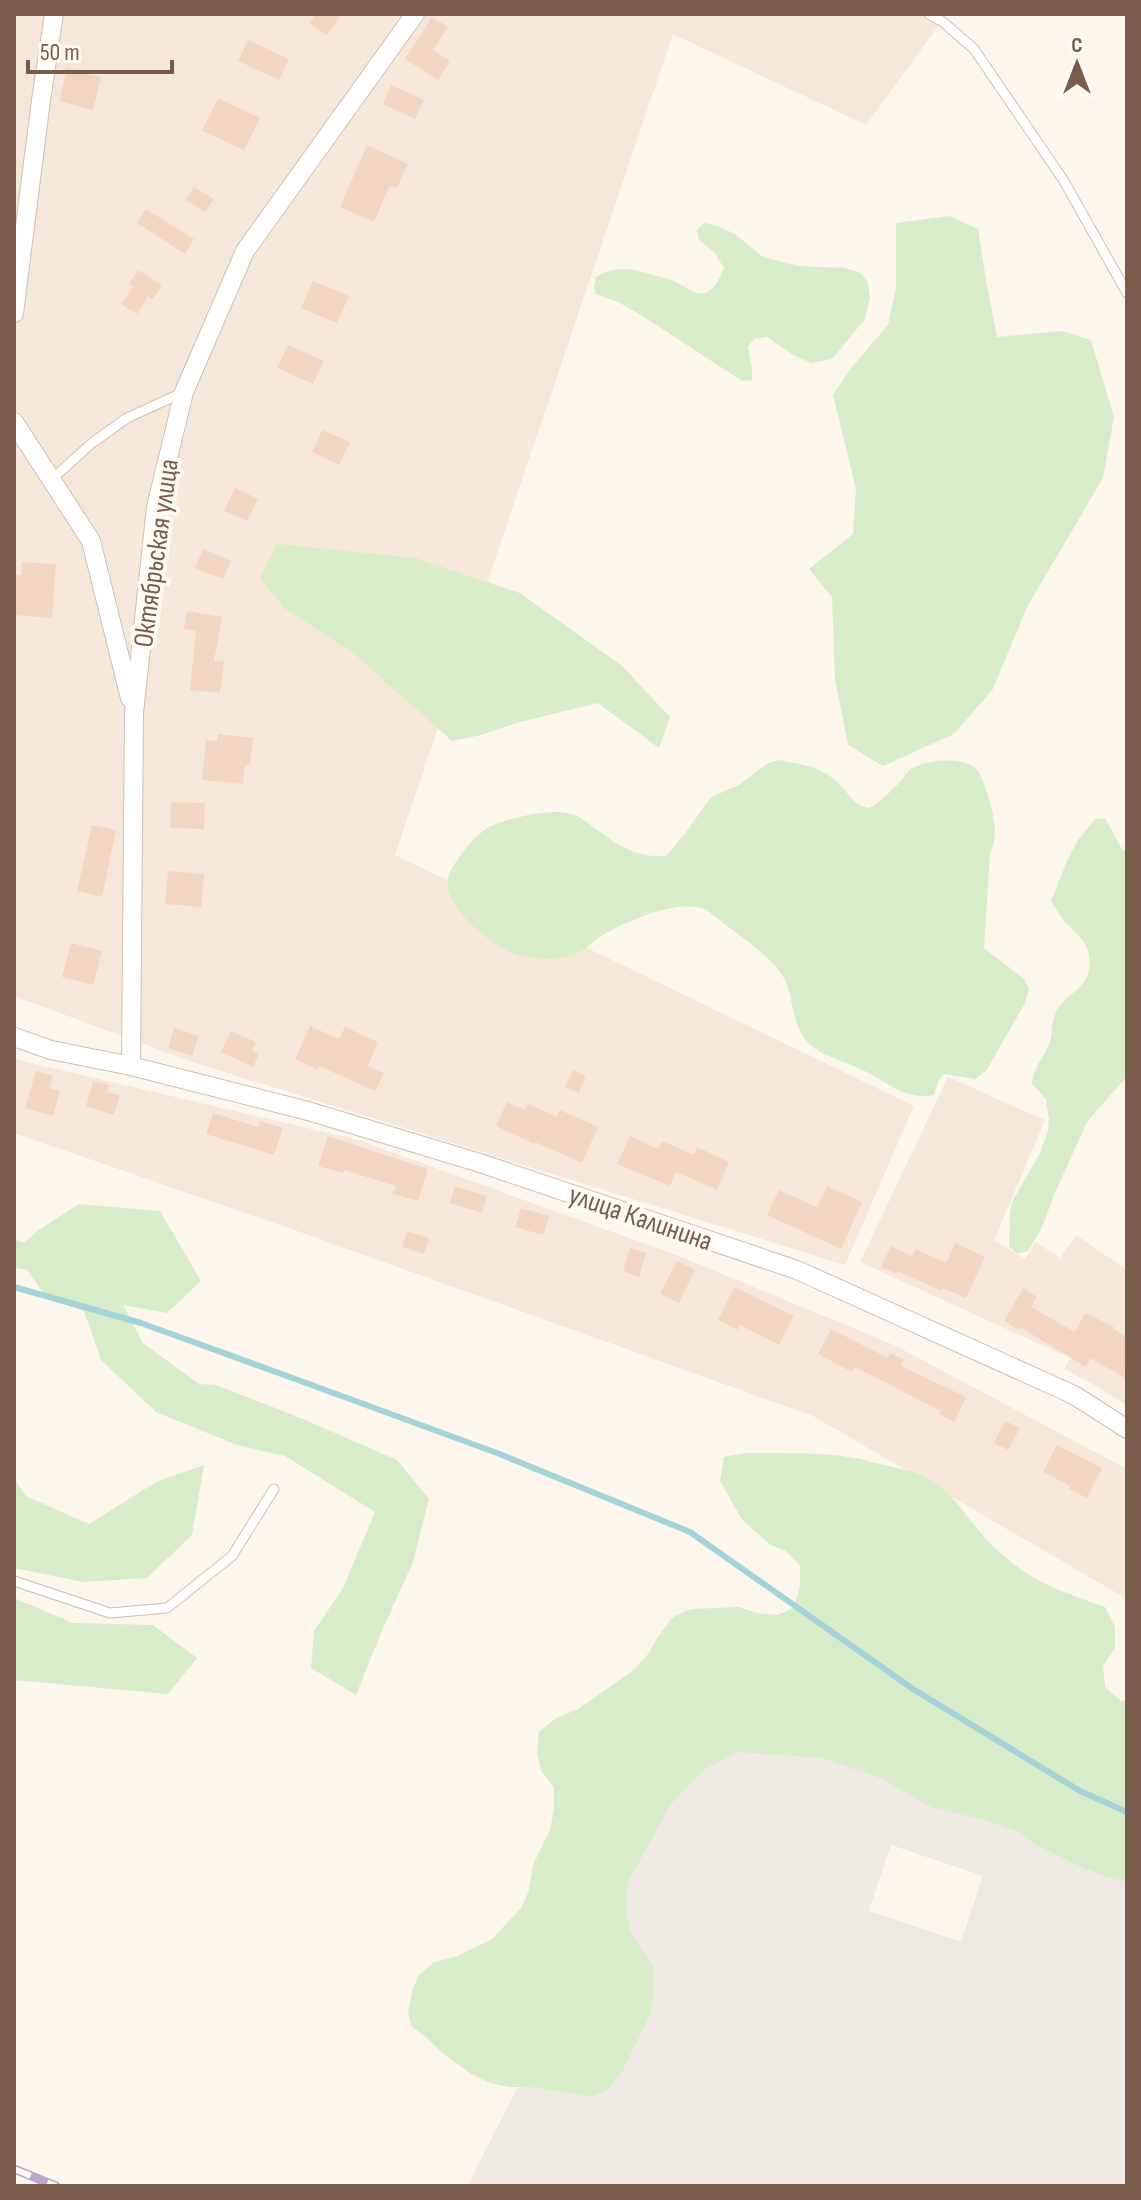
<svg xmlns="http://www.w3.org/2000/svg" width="1141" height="2200" font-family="'Sofia Sans Condensed',sans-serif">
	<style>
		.residential { fill: #f5e8da }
		.industrial { fill: #efe9e4; fill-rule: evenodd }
		.green { fill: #d8ecc9 }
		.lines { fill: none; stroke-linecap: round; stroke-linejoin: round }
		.stream { stroke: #a5d3da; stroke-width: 6 }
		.building { fill: #f3d5c3 }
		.service-casing { stroke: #d1beb0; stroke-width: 11 }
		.minor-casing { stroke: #d1beb0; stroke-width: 20 }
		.service { stroke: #fff; stroke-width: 9 }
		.minor { stroke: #fff; stroke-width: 18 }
		.rail-casing { stroke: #b9a8c9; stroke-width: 9 }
		.rail { stroke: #fffaf3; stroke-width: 6; stroke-dasharray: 18; stroke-linecap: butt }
		.labels { text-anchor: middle; stroke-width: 8; stroke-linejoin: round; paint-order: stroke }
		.street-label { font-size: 28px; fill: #7a5c4d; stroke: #fffaf3 }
	</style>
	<rect width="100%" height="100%" fill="#fdf6ec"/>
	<path class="residential" d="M14,14H947L866,125L673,34L395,855L914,1106L845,1265L192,1062L14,996Z
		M14,1059L358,1140L679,1256L894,1345L1127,1469V1599L813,1416L286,1227L14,1133Z
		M948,1077L1045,1120L994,1240L1025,1259L1036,1242L1060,1258L1076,1235L1127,1270V1405L1091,1383L1064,1369L1070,1358L860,1262Z"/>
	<path class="industrial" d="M726,1683L1127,1833V2186H467ZM891,1845L983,1876L961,1942L869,1911Z"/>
	<path class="green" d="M950,216L978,229L986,280L997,337L1063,331L1091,340L1114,417L1103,478L1027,607L993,689L954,734L883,766L848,745L835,679L832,597L809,569L853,534L856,489L833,395L851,368L888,325L896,289V223Z
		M704,223L715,225L735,234L763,257L798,266L845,268L861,273L868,283L870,298L865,319L832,359L811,363L792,354L767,337L754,339L748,347L752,368V380L742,381L641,315L618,302L596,294L594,288L596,277C617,264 635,269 657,276C663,278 670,279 676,282C685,286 694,296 705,293C715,290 720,277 724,268L714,252L699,240L697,230Z
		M277,544L416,558L520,593L621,665L670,717L659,748L598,703L520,722L481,735L452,741L351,651L284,608L260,578Z
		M779,760C799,764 819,766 835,780C850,792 849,804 870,808C881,801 890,792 899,783C903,779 907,772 911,769C926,759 965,756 977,770C982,777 985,786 987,793C994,815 999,833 990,854L984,948L1024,979L1029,989L1025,1003L986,1071L975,1079L944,1074L938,1082L934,1095C905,1102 881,1077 856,1067C835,1058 811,1053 800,1031C790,1011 793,987 778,969C759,947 729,929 707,910C679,897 628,921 603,935C594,940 587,949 578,953C566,959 543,960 530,957C522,956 514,954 506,950C485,940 442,904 448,878C450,869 458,859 463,852C473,838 485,827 501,822C523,816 557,806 579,817C586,820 592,827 599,831C620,847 639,858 666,856L684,835L711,797L739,785L768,763Z
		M1105,818L1122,849L1127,852V1076L1087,1122L1054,1195L1041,1230L1028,1251L1017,1254L1009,1246L1010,1212L1013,1200L1040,1153L1048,1131L1049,1119L1046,1099L1032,1084C1033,1068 1043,1059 1049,1045C1053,1035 1051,1024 1055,1014C1066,990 1097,989 1088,951C1085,940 1073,930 1065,922C1060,916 1056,908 1051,901L1067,861L1078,840L1095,819Z
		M79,1204L160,1211L201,1281L167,1313L123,1305L143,1343L199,1384L216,1385L303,1419L397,1460L429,1499L413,1562L381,1633L356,1695L311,1668L314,1631L343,1588L375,1512L285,1456L237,1445L156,1412L101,1360L84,1311L48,1299L27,1270L14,1268V1239L24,1243L37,1231Z
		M745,1453C783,1453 823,1452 861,1459C869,1461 877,1464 885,1465C900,1469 917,1471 931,1480C953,1494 964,1514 981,1533C1020,1577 1050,1588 1105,1607L1115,1627V1648L1103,1666L1105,1687L1121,1701L1127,1700V1882L1107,1877L1072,1863L1037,1845L1018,1832L984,1820L934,1808L916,1799L883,1779L821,1758L737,1752L702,1771L671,1804L628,1882L626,1908L630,1931L654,1968V1990L650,2015L622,2072L609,2089L591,2097L531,2087H510L490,2083L471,2074L441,2052L426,2037L412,2027L408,2013L412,1992L418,1976L434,1962L455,1957L492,1939L521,1908L529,1890L533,1865L550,1830L554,1810V1787L541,1771L537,1752L539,1732L556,1718L578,1709L634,1670L648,1654L657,1638L673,1617L691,1609L739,1607L757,1613L778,1615L794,1607L800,1586V1566L786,1551L770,1545L741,1518L720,1481L724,1457Z
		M204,1465L192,1535L147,1578L83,1582L14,1568V1478L26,1496L89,1524L156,1482Z
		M14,1598L73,1623L153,1625L197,1658L168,1694L14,1680Z"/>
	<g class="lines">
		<path class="stream" d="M14,1287L141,1323L309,1384L497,1453L690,1532L913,1689L1080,1791L1127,1812"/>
	</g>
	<path class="building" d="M316,14H341L327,35L309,23Z
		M432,17L448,27L433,50L450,61L438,80L405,59Z
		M248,40L289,59L279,80L238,61Z
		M67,68L101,77L93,110L59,101Z
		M391,85L424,100L415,119L383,104Z
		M218,98L260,118L244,150L202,131Z
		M367,145L408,164L397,188L390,185L374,222L340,207Z
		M194,187L214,199L205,212L186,200Z
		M146,209L194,239L185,254L137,223Z
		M138,270L162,285L153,299L148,296L137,314L121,304L133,286L129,284Z
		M313,281L349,296L337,323L301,308Z
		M288,345L324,361L313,384L277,368Z
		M322,430L350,442L339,465L312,452Z
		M235,488L258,499L247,521L224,511Z
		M203,549L231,561L223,579L195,568Z
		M22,562L56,564L52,618L14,615V575H21Z
		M187,611L222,617L214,661L224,662L220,693L190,690L196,631L184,629Z
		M218,734L253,738L250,765H245L243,784L202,780L206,740L217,741Z
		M171,802L205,803L204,829L170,828Z
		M92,825L116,830L102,897L77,891Z
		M168,871L204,874L201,907L165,904Z
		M71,943L102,951L93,985L62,977Z
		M310,1026L339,1039L345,1027L378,1042L368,1066L384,1073L375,1091L319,1066L318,1070L295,1059Z
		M174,1028L199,1036L192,1056L168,1048Z
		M231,1031L256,1042L252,1050L259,1054L253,1067L221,1052Z
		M573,1070L586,1076L579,1093L565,1087Z
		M36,1071L53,1076L50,1088L60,1091L53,1116L25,1108Z
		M93,1081L109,1085L107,1092L120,1095L114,1115L86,1106Z
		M507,1102L525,1110L528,1104L557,1117L560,1110L598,1127L582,1163L535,1142L534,1144L496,1126Z
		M213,1113L258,1127L260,1121L283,1128L274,1155L206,1134Z
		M328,1136L428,1169L418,1201L393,1194L396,1186L344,1170L343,1173L318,1166Z
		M630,1136L658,1149L662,1141L694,1155L697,1147L729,1162L717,1190L676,1172L670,1186L617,1164Z
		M455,1186L487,1196L482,1213L450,1203Z
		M827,1186L862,1202L841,1249L767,1215L779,1190L817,1207Z
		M521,1208L549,1216L543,1235L515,1227Z
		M407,1231L429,1238L424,1254L402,1247Z
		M955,1243L985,1257L966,1298L942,1288L941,1291L898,1271L897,1274L881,1267L891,1246L912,1256L916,1249L946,1263Z
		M630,1248L646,1253L639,1277L623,1271Z
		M677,1261L695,1270L679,1303L660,1294Z
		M734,1287L794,1316L779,1345L740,1325L737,1330L718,1320Z
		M1023,1288L1037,1297L1031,1307L1075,1332L1085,1313L1114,1327L1113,1329L1127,1337V1379L1090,1358L1086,1367L1020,1327L1019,1330L1004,1321Z
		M831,1329L888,1358L891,1353L904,1360L901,1366L966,1397L954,1422L939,1414L941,1411L855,1367L852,1372L818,1354Z
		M1005,1421L1020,1428L1008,1450L994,1443Z
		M1057,1445L1102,1468L1087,1498L1069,1489L1070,1486L1043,1472Z"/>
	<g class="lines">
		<g class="service-casing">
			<path id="service" d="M929,14L943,22L974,49L1064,181L1127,293
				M52,479L92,443L127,418L184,392
				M14,1581L110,1613L167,1608L232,1556L274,1489"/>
		</g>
		<g class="minor-casing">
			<path id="minor" d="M14,313L41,100L54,14
				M14,422L91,541L130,698
				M14,1037L51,1050L131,1066L308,1111L480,1163L797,1270L1074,1395L1127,1429
				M131,1066L134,713L156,507L184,392L245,251L415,14"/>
		</g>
		<use href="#service" class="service"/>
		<use href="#minor" class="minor"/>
		<g class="rail-casing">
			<path id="rail" d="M14,2169L56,2186"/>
		</g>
		<use href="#rail" class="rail"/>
	</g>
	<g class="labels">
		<g class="street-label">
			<text transform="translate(155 553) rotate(-82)" y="10">Октябрьская улица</text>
			<text transform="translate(641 1217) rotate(19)" y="10">улица Калинина</text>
		</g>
	</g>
	<rect width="1141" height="2200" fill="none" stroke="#7a5c4d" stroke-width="32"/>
	<g transform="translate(1077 64)" stroke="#fffaf3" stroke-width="6" paint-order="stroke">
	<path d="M0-6L14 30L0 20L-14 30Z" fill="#7a5c4d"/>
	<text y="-12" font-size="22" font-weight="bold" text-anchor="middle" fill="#7a5c4d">С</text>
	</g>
	<path d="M28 60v12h144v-12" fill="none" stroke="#7a5c4d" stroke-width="4"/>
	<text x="40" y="60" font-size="24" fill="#7a5c4d" stroke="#fffaf3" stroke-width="6" paint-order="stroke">50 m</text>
</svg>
